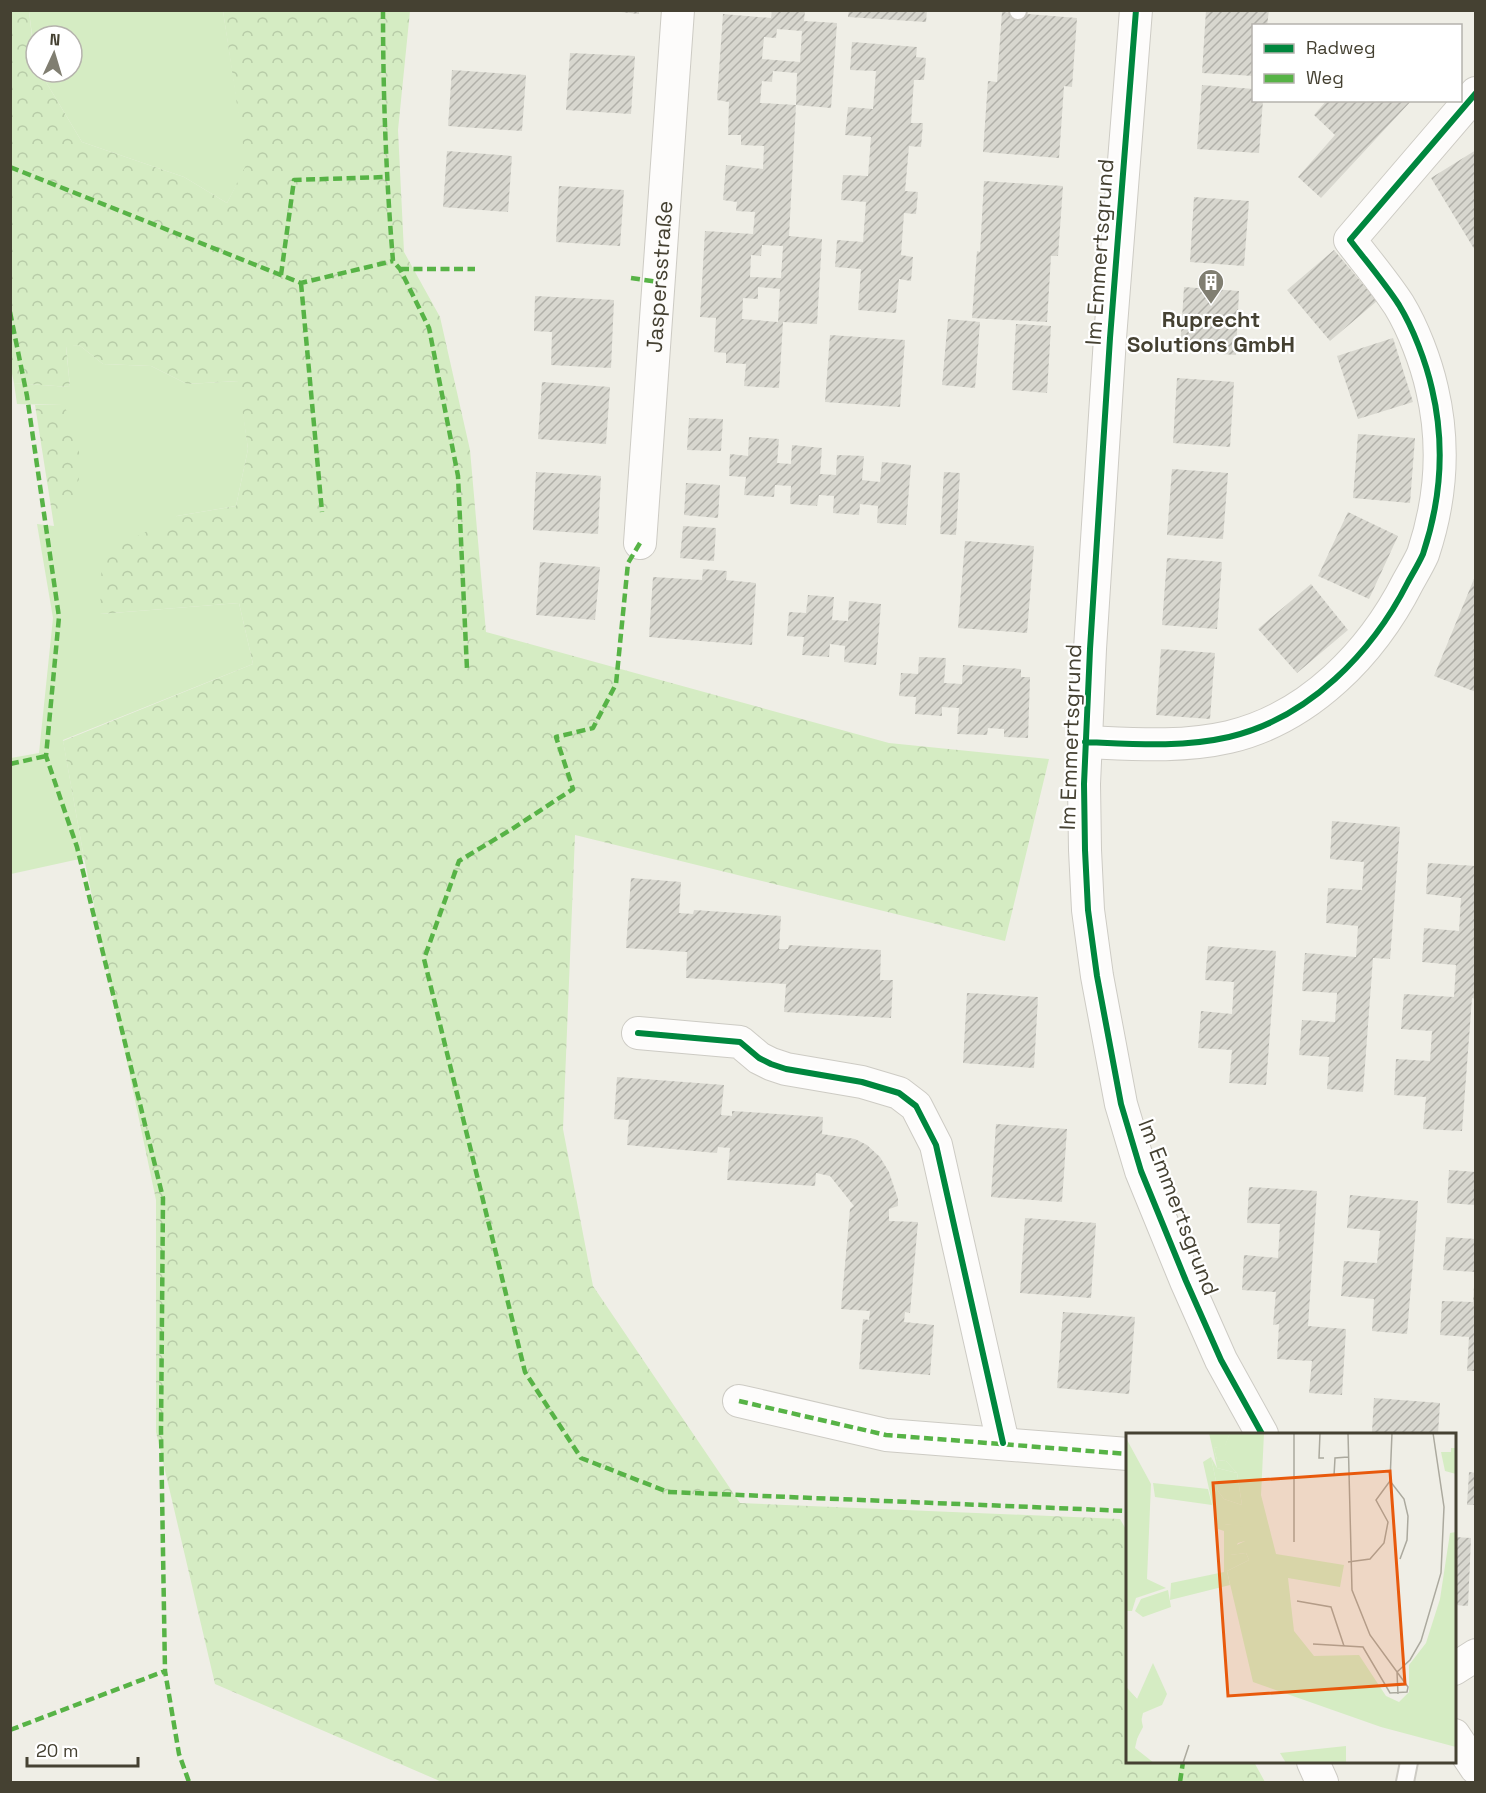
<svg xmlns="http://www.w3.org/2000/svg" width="1486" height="1793" font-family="'Space Grotesk',sans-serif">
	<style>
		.grass { fill: #d5ecc3 }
		.forest { fill: url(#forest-crowns) }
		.building { fill: url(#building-hatch); fill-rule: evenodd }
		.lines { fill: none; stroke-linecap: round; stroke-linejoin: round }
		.service-casing { stroke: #cdcbc4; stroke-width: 20 }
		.minor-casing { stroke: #cdcbc4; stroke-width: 34 }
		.service { stroke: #fdfcfb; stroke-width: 16 }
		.minor { stroke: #fdfcfb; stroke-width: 32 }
		.quiet { stroke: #57b346; stroke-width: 4.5; stroke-dasharray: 9 4.5; stroke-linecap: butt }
		.cycleway-casing { stroke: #fff; stroke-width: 10 }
		.cycleway { stroke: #00873e; stroke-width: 6 }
		.labels { text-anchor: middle; stroke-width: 4.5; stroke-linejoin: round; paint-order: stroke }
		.street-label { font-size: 22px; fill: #454132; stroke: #fff }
		.poi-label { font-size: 22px; font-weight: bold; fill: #454132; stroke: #fff }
		.inset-road { fill: none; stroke: #aba99e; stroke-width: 1.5 }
		.view { fill: #e8590c; fill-opacity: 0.15; stroke: #e8590c; stroke-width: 3 }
		.inset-edge { fill: none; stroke: #454132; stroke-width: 3 }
	</style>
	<defs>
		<pattern id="forest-crowns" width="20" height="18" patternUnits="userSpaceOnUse" patternTransform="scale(1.5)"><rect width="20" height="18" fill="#d5ecc3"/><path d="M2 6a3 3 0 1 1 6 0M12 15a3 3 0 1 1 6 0" fill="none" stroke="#b8cca8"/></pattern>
		<pattern id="building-hatch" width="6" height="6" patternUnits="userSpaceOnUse" patternTransform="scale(1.5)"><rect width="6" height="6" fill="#d8d7cf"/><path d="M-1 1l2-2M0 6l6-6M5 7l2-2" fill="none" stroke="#b1b0a9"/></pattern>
	</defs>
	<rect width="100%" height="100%" fill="#efeee6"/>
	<path class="grass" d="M29,11H223L247,165L227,203L184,177L82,142L40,72H72V36H36V66Z
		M79,345L103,364L151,366L187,384L239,381L248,449L236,506L177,516L100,614L239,603L253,664L63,740L84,858L11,874V758L39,753L53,618L37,524L54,526L62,405L17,404L14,383L70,387L66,346Z"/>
	<path class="forest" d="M10,11H29L36,72H40L82,142L184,177L227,203L246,165L223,11H410L398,130L404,252L440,317L470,450L486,632L889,743L1049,759L1005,941L575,835L563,1129L593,1286L740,1503L1120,1519L1128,1533V1762H1254L1265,1782H442L215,1684L156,1432V1200L84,858L63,741L253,664L239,603L100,614L102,554L177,516L236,506L248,449L238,381L187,384L151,366L103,364L79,345L66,347L70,387L14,383L10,364Z
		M35,405H62L76,422L79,445V479L71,502L54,526Z"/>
	<path class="building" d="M621,10H639V14L621,12Z
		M772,10H805L804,21L837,23L831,108L796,105L797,73L773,71L772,82L762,81L760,103L796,105L789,236L822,239L817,324L783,322L779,388L744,386L746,364L726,363V353L714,352L716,318L700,317L705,231L753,234L755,212L736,211L737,202L723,200L726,165L763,169L764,146L741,145V135H728L729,102L717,100L723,14L771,18ZM777,29L802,31L800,62L762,59L764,37L776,38ZM762,245L783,246L781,278L750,277L751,255L761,256ZM758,287L780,289L778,322L742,319L743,298L758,299Z
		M849,10H927L926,22L848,17Z
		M1206,10H1269L1267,26H1254V76L1202,73Z
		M1002,12L1077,18L1072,87L1064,86L1059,158L983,152L988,81L997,82Z
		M852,42L917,47L916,57L926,58L924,80H914L911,123H923L921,147L909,146L905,191L918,192L916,214L904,213L901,255L913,257L911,281L899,279L896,313L858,310L861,269L835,267L837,240L863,242L866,202L841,200L843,175L868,176L871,137L845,135L848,107L873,109L876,71L850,70Z
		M570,53L635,56L631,114L566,110Z
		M452,70L526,75L522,131L448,126Z
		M1202,85L1254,89V100H1263L1259,153L1197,149Z
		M1327,100H1412L1321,198L1298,177L1335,135L1314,115Z
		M1476,150V252L1431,178Z
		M447,151L512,156L508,212L443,207Z
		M984,181L1063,186L1058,256H1051L1047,322L972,318L977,251L980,252Z
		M559,186L624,190L620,246L556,242Z
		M1194,197L1249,201L1244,266L1190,262Z
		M1334,250L1377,301L1330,341L1287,290Z
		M1184,287L1239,291L1236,355L1180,351Z
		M535,296L614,300L611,368L551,365L552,332L534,331Z
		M948,319L980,322L975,388L942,385Z
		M1016,324L1051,326L1047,393L1012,390Z
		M830,335L905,340L900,407L825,402Z
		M1393,338L1413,402L1358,419L1337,356Z
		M1177,378L1234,382L1230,447L1173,443Z
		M542,382L610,387L606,444L538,439Z
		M689,418L723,419L721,451L687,450Z
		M1358,434L1415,438L1410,503L1353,498Z
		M749,437L779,439L777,463L791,464L792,445L822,448L820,474L836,475L837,455L864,456L862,480L880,482L882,462L911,465L906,525L877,523L878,506L860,504L859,515L833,513L834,496L819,495L817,506L790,504L791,486L775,485L774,497L744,495L746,477L729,476L730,454L748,456Z
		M1172,469L1228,473L1223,539L1167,535Z
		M536,472L601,476L598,534L533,530Z
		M944,472L960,473L956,535L940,534Z
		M686,483L720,485L718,518L684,515Z
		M1348,512L1398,536L1369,599L1318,576Z
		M683,526L716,528L714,561L680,558Z
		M965,541L1034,546L1027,633L958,628Z
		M1167,558L1222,562L1217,629L1162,625Z
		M540,562L600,567L595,620L536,615Z
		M703,569L727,571L726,580L756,583L752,645L649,637L653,577L702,580Z
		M1476,574V692L1434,676Z
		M1311,584L1348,630L1297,673L1258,629Z
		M808,595L834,597L832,620L848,621L849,601L881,604L876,665L844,662L845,646L830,644L829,657L802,655L804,637L787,636L789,612L806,613Z
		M1161,649L1215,653L1210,719L1156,715Z
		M919,657L946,658L944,683L962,684L963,665L1021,669V677H1030L1028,738L1004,737V729L988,728L987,735L957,734L959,708L942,707V716L915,714L916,697L899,696L901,673L918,674Z
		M1332,821L1400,827L1390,959L1373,958L1363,1092L1327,1089L1329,1057L1299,1055L1302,1020L1335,1022L1337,993L1302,991L1305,953L1356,957L1358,926L1326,923L1328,888L1362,890L1364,862L1330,859Z
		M1428,863L1476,866V999L1472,998L1462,1131L1423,1129L1426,1097L1394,1095L1396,1059L1430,1061L1432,1031L1401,1029L1404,994L1454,997L1456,965L1422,962L1424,928L1459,931L1461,898L1426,894Z
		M631,878L681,882L679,913L693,914L694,910L781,916L779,949H788L789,945L881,950L880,980H893L891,1018L784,1012L786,984L686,978L687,952L626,948Z
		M1208,946L1276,951L1266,1085L1229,1083L1232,1050L1198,1048L1201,1011L1232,1014L1234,982L1205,980Z
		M967,993L1038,997L1034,1068L963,1063Z
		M617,1077L724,1085L721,1115L732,1116V1111L823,1117L822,1134L855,1139L867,1145L880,1157L889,1172L898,1199V1206L889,1209V1221L918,1222L910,1313L905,1312L904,1322L934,1325L930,1375L859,1369L863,1319L869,1320L870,1311L841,1309L850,1209L854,1206L830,1176L816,1173L815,1186L727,1180L730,1148L718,1147L717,1153L627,1145L629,1120L614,1119Z
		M996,1124L1067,1129L1062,1202L991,1197Z
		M1449,1170L1476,1172V1205L1447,1203Z
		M1249,1187L1317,1191L1308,1326L1346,1329L1342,1395L1309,1393L1312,1361L1277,1359L1279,1324L1273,1325L1276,1292L1242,1290L1244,1255L1278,1258L1280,1224L1247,1223Z
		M1350,1195L1418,1201L1407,1334L1372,1331L1374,1299L1341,1296L1344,1261L1377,1263L1380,1231L1347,1228Z
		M1025,1218L1096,1223L1091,1298L1020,1293Z
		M1446,1237L1476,1239V1272L1443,1270Z
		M1474,1286H1476V1371H1467L1469,1337L1440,1335L1442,1301L1473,1302Z
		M1063,1312L1135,1317L1129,1394L1057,1388Z
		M1374,1398L1440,1403L1438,1434L1372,1432Z
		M1469,1472L1476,1473V1505H1467Z
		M1455,1537L1471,1538L1468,1606L1455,1605Z"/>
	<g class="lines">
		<g class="service-casing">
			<path id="service" d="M1018,11V10
				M1405,1782L1409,1762"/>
		</g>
		<g class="minor-casing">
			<g id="minor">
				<path d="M1136,10L1110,338L1090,649L1084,784L1085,850L1088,910L1097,976L1121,1104L1141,1171L1186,1281L1221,1360L1262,1434"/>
				<path id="s1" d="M640,543L678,10"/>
				<path d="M1085,742C1133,744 1181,748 1229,737C1309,718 1372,653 1408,582C1413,573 1419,563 1423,554C1441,500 1445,444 1432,389C1426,362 1413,328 1399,305C1384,282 1366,261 1350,240L1476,93"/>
				<path d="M638,1033L740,1042L759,1058L771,1064L786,1069L862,1082L899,1093L916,1106L936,1145L1003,1443"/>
				<path d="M739,1401L886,1435L1128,1454"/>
				<path d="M1454,1669L1476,1655"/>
				<path d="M1454,1735L1476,1768"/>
				<path d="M1313,1762L1322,1782"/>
			</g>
		</g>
		<use href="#service" class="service"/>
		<use href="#minor" class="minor"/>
		<path class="quiet" d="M383,10C383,94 386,177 393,261L400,269L429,328L458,476L467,669
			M10,167L301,283L393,261
			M400,269H475
			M281,275L294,180L386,177
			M631,278L658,282
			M301,283L322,512
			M10,312L27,396L59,617L46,756L77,847L163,1198L161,1431L165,1671
			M640,543L628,563L616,684L593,728L556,737L573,789L512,829L459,861L424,959L525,1372L581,1458L668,1492L1128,1511
			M10,764L46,756
			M739,1401L886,1435L1128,1454
			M10,1730L165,1671L179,1754L189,1782
			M1180,1782L1183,1762"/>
		<g class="cycleway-casing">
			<path id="cycleway" d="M1136,10L1110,338L1090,649L1084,784L1085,850L1088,910L1097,976L1121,1104L1141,1171L1186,1281L1221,1360L1262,1434
				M1085,742C1133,744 1181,748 1229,737C1309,718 1372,653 1408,582C1413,573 1419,563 1423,554C1441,500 1445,444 1432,389C1426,362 1413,328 1399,305C1384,282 1366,261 1350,240L1476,93
				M638,1033L740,1042L759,1058L771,1064L786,1069L862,1082L899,1093L916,1106L936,1145L1003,1443"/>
		</g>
		<use href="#cycleway" class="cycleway"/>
	</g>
	<defs>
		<g id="building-pin" transform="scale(1.35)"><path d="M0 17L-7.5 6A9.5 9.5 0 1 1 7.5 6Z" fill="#807e71" stroke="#fff"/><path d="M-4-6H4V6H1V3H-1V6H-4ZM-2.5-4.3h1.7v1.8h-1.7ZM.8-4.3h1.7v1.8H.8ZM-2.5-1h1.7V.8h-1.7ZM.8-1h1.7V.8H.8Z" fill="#fff"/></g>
	</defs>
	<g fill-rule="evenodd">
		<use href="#building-pin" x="1211" y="282"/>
	</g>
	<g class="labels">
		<g class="street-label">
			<text transform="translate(1099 252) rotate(-86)" y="8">Im Emmertsgrund</text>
			<text dy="8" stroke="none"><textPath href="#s1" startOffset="267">Jaspersstraße</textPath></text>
			<text transform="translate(1070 737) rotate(-88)" y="8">Im Emmertsgrund</text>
			<text transform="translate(1179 1207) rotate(69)" y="8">Im Emmertsgrund</text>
		</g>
		<g class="poi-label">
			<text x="1211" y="327">Ruprecht<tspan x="1211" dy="25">Solutions GmbH</tspan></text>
		</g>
	</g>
	<g transform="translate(1126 1433)">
		<rect width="330" height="330" fill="#efeee6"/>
		<path d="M0,5L25,51L21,146L40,155L10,165L6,178H0ZM85,24L91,35L111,40L116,72L98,66L92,58ZM27,50L82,56L86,72L29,64ZM98,91L119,93V108L112,110L104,122L120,120L123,127L101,138L104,152L44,167L45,150L98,139V98L92,96H98ZM27,230L41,261L36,272L17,280L9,315L28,330H0V254L11,266Z" fill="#d5ecc3"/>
		<path d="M104,0H138L135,62L150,121L218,132L214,154L162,145L168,198L188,223L233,222L260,263L273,269L283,259V232L300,210L314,166L324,100L330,99V314L255,294L127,249L101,138L123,127L120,120L104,122V115L119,108V94L99,91V96H92L77,29L85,24L92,58L98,66L116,72L111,40L100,28L91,27L88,15L99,12ZM325,15H330V41L319,38L315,19H325ZM0,254L11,266L17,294L0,327ZM220,313V330H160L154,320Z" fill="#d5ecc3"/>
		<path d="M83,0H104L99,13L88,15L91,27L100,28L111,40L91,35ZM42,157L45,174L17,184L9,178L15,166Z" fill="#d5ecc3"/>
		<path class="inset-road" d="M194,0L193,25H198M266,0L264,48L278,66L282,83L281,107L274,126M208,43L209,25L222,24M168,109V0M222,129L244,126L258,110L262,89L250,67L264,48M171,168L205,174L218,213M187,211L237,214L264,260L281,259L282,254L244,202L226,157L222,0M271,239L284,227L295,208L315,140L318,74L307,0M271,239L272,261M57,330L63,312"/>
		<path class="view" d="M264,38L279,251L102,263L87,50Z"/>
		<rect width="330" height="330" class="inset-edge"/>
	</g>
	<rect width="1486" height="1793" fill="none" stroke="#454132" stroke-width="24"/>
	<rect x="1252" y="24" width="210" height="78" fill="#ffffff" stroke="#b5b3ad" stroke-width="1.5"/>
	<rect x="1264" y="44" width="30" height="9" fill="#00873e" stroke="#b5b3ad" stroke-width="1.5"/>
	<text x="1306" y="54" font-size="18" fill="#454132">Radweg</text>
	<rect x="1264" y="74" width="30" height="9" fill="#57b346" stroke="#b5b3ad" stroke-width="1.5"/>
	<text x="1306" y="84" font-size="18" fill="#454132">Weg</text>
	<g transform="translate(54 54) rotate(4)"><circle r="28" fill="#ffffff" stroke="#b5b3ad" stroke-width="1.5"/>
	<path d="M0-4.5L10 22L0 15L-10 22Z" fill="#807e71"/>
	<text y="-9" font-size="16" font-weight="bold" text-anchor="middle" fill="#454132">N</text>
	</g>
	<path d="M27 1757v9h111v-9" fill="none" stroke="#454132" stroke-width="3"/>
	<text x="36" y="1757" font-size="18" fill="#454132" stroke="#ffffff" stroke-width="4.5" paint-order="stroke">20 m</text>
</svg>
